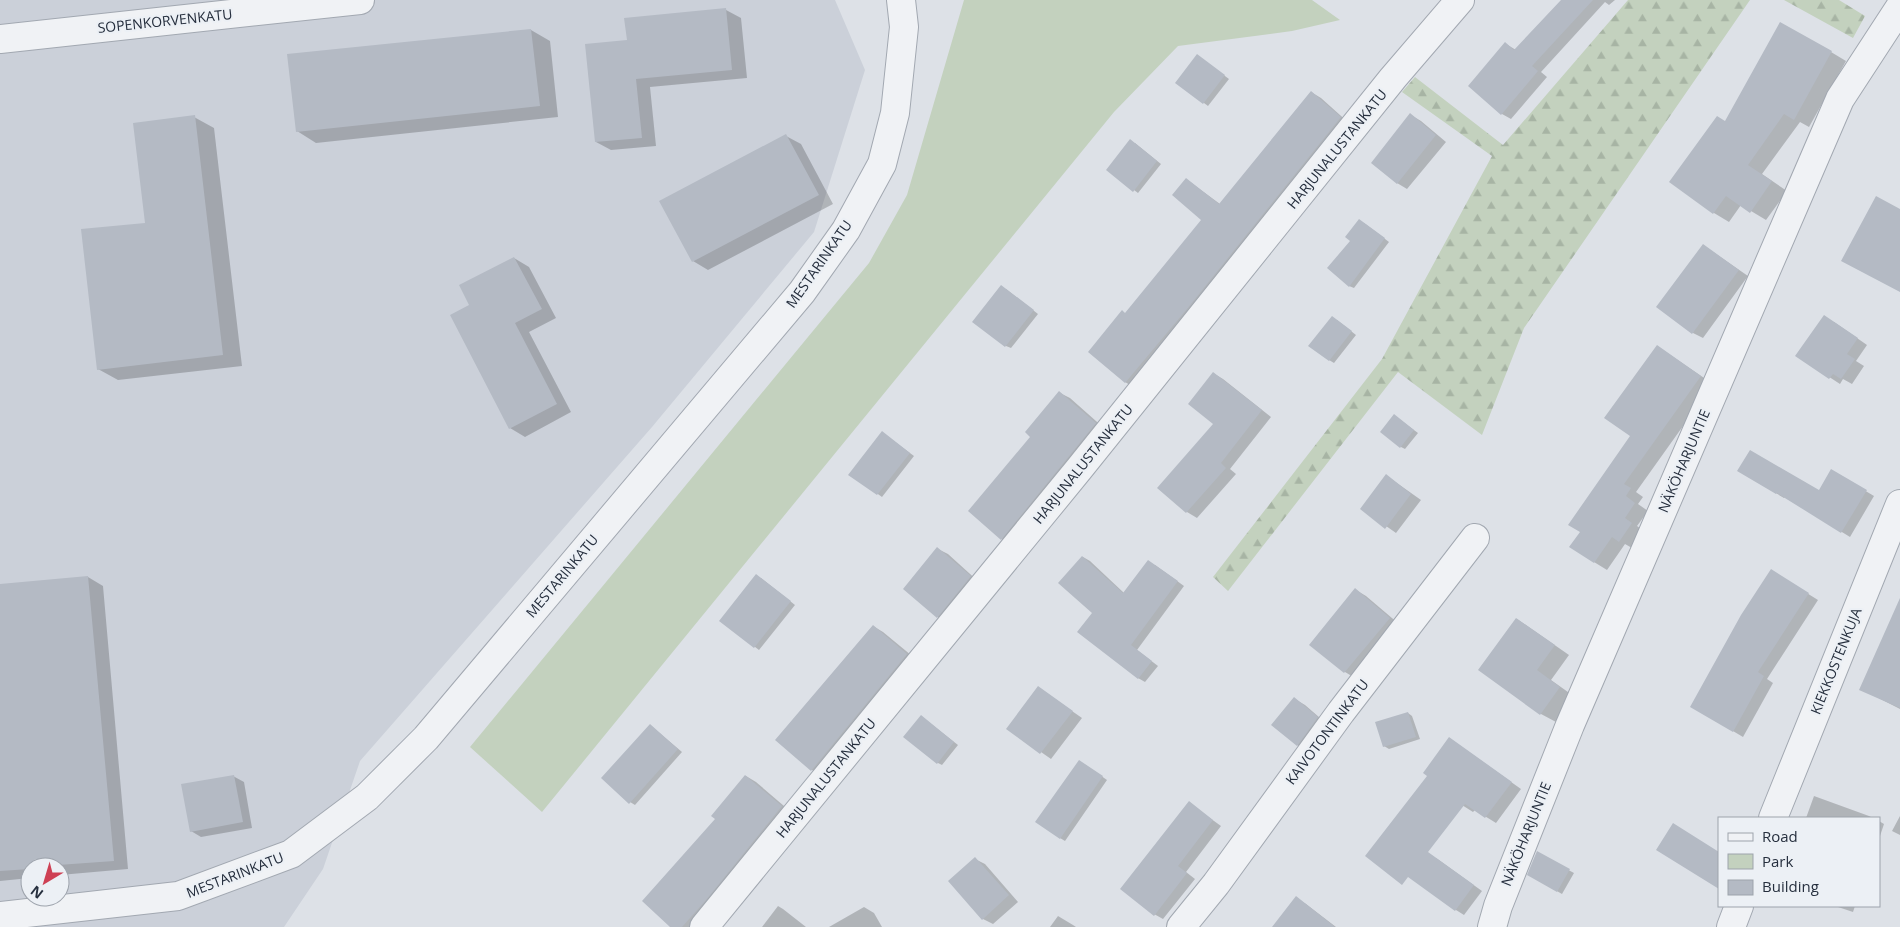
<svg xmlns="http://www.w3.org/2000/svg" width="1900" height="927" font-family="'Open Sans',sans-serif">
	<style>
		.built { fill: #cbd0d9; fill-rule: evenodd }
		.green { fill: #c3d1be }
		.forest { fill: url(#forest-firs) }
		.shadow { fill: #0003 }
		.building { fill: #b4bac4 }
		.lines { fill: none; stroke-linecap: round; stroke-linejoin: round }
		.minor-casing { stroke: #a2a8b1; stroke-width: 30 }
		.minor { stroke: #f0f2f5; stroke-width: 28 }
		.labels { text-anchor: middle; stroke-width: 4.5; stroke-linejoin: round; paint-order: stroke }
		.street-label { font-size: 14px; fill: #262f3e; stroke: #ecf0f5 }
	</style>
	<defs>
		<pattern id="forest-firs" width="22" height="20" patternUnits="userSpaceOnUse" patternTransform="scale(1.25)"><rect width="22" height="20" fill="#c3d1be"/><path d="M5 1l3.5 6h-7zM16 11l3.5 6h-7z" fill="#a7b4a4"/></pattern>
	</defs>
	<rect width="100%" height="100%" fill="#dde1e7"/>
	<path class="built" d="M0,0H835L865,70L814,232L652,427L360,761L323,869L284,927H0ZM30,867H60V897H30Z"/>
	<path class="green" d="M964,0H1312L1340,20L1292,31L1178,46L1114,112L542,812L470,747L869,263L907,195Z"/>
	<path class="forest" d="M1628,0H1750L1524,328L1482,435L1398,372L1228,591L1213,577L1382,359L1492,156L1402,92L1415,77L1503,145Z
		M1784,0H1839L1865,16L1853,38Z"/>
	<path class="shadow" d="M1562,0H1615L1609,5L1605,2L1541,72L1547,77L1511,119L1502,114L1506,44L1516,50Z
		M726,10L741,18L747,78L650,87L656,146L611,150L596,142L628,41Z
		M531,30L550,41L558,117L316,143L297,131Z
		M1831,52L1846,61L1809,127L1800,122L1762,174L1787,191L1766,220L1741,205L1729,222L1714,213L1671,182L1726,122Z
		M1202,59L1229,79L1208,106L1204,103Z
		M1311,92L1321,98L1350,124L1135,388L1125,382V314L1203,220L1186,179L1220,204Z
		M1411,115L1421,121L1446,142L1407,189L1397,183Z
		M194,117L214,128L242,366L118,380L98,369L146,224Z
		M786,136L801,144L833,204L708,270L693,261Z
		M1135,143L1161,164L1138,193L1134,190Z
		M1364,223L1389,242L1354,288L1349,286Z
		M1703,245L1748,276L1703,338L1693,333Z
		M514,258L529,267L556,318L529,332L571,412L525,437L510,428L471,306Z
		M1006,289L1038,314L1011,348L1006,346Z
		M1337,320L1356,335L1334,363L1329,360Z
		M1834,322L1867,345L1856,361L1864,366L1852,384L1843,379L1840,384L1797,356Z
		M1657,346L1713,384L1636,492L1643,497L1638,504L1648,511L1637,526L1644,531L1632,548L1625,544L1607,570L1594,562L1582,532L1631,436Z
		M1213,373L1223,379L1271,417L1230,469L1236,474L1197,518L1187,512L1158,488L1215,424Z
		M1060,393L1070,398L1105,429L1012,544L1002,539L1032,436Z
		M1395,416L1418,433L1405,449L1401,447Z
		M887,436L914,456L882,497L850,474Z
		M1739,471L1819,492L1832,471L1874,496L1850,537L1785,497L1784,498Z
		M1387,476L1421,500L1396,533L1362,509Z
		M938,549L948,554L980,583L948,622L938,617Z
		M1083,557L1090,561L1124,593L1155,565L1184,586L1137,650L1158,666L1145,682L1138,678L1093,613Z
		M88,577L103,586L128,869L60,875V867H30V878L0,881V585Z
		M1781,577L1818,600L1767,679L1773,683L1743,737L1691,706Z
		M761,578L795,605L759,650L721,621Z
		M1356,590L1366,596L1399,624L1355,678L1345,672L1311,644Z
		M1517,619L1569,655L1551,680L1575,697L1556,722L1541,714L1480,670Z
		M873,626L883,632L917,660L822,776L812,770L776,740Z
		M1900,626V709L1861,689Z
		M1039,688L1082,718L1051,759L1008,729Z
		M1295,699L1305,705L1327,724L1307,751L1297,745Z
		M1408,713L1412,716L1420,739L1389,749L1384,746Z
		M926,720L958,745L942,765L938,763Z
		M650,725L682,752L635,805L630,802Z
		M1449,738L1521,789L1496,823L1475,810L1473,812L1454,800L1429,776Z
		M1084,764L1107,780L1065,841L1060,838Z
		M233,776L244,782L252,828L201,837L191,831Z
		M746,776L756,782L791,812L697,927H672L717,819Z
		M1814,796L1869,816L1873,818H1806Z
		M1189,803L1221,826L1186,872L1195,879L1163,919L1154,914Z
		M1900,816V835L1892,831Z
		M1879,821L1884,824L1879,839Z
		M1537,853L1574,873L1562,894L1529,875Z
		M1436,858L1482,891L1464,915L1456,910Z
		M975,859L985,864L1018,902L993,924L983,919Z
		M1296,898L1306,904L1336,927H1273Z
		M778,906L783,909L806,927H762Z
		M1835,906H1855L1853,912Z
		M864,907L874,913L882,927H829Z
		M1058,916L1073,925L1076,927H1050Z"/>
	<path class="building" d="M1561,0H1593L1532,66L1538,71L1501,115L1468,86L1505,42L1514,50Z
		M726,8L732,70L636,79L642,138L595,142L585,44L627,40L624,18Z
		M1780,22L1832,51L1794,120L1784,114L1748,165L1772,181L1750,213L1726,196L1713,214L1669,182L1717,116L1725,121Z
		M531,29L540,106L296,132L287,54Z
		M1197,54L1225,75L1203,104L1175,83Z
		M1311,91L1341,117L1187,309L1125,383L1088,352L1122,310L1125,313L1201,220L1172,195L1186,178L1219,204Z
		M1410,113L1436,135L1397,184L1371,163Z
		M195,115L223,355L97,370L81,229L145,223L133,123Z
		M786,134L819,195L692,262L659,201Z
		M1130,139L1157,161L1133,192L1106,170Z
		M1876,196L1900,209V292L1841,261Z
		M1359,219L1385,238L1349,287L1327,268L1350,241L1345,237Z
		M1703,244L1739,270L1692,334L1656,307Z
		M514,257L542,309L515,323L557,404L509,429L450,315L469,305L459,285Z
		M1001,285L1034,310L1005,347L972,322Z
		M1824,315L1858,338L1847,354L1855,359L1841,379L1833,374L1829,379L1795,356Z
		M1332,316L1352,331L1329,361L1308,346Z
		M1657,345L1701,376L1624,484L1631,488L1626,496L1635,503L1625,518L1632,523L1619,542L1612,537L1594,563L1569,547L1580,532L1568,525L1630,436L1604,418Z
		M1213,372L1262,410L1221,463L1226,468L1186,513L1157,488L1213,424L1188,404Z
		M1059,391L1096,423L1001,540L968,511L1030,437L1025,432Z
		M1394,414L1414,430L1400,448L1380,432Z
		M882,431L910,453L877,495L848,475Z
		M1750,450L1819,490L1831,469L1867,490L1841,533L1777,493L1776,494L1737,471Z
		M1386,474L1411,494L1385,529L1360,509Z
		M937,547L971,576L937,618L903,589Z
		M1082,556L1123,593L1148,560L1178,581L1131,645L1152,661L1138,679L1077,632L1092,613L1058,583Z
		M1771,569L1809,593L1758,672L1764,676L1733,732L1690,707L1741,615Z
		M756,574L791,601L754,648L719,621Z
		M88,576L114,861L30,867V869L0,871V584Z
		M1355,588L1390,618L1344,673L1309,645Z
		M1900,598V708L1859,690Z
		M1516,618L1555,645L1537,670L1560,687L1540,715L1478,670Z
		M873,625L907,654L811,771L775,740Z
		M1038,686L1073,711L1040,754L1006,729Z
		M1294,697L1318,717L1297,746L1271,725Z
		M1408,712L1416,737L1383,747L1375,722Z
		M921,715L954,742L937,764L903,737Z
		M650,724L678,749L629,804L601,778Z
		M1449,737L1512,782L1485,818L1465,804L1428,852L1474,885L1455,911L1408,877L1402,885L1365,856L1427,776L1423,773Z
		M1079,760L1103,776L1060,839L1035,822Z
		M234,775L243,822L190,832L181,784Z
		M745,775L782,806L706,900L682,927H670L642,901L715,819L711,816Z
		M1189,801L1213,820L1178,866L1187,873L1154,916L1120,889Z
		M1673,823L1719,852V889L1656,850Z
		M1537,851L1570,869L1557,892L1527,875Z
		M975,857L1009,895L982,920L948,881Z
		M1296,896L1335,927H1272Z"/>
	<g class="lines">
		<g class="minor-casing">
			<path id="minor" d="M0,39L360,0
				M1773,818L1900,504
				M0,916L178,896L291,854L367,797L426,738L802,292L846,230L882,164L895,113L904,27L901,0
				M704,927L1079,469L1393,78L1460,0
				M1181,927L1216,884L1341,712L1475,538
				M1492,927L1498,906L1570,725L1840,99L1900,7
				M1731,927L1739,906"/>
		</g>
		<use href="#minor" class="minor"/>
	</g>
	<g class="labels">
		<g class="street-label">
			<text transform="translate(165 21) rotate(-6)" y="5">SOPENKORVENKATU</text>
			<text transform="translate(1337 149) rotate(-51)" y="5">HARJUNALUSTANKATU</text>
			<text transform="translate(819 264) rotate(-55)" y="5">MESTARINKATU</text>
			<text transform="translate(1684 461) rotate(-67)" y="5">NÄKÖHARJUNTIE</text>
			<text transform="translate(1083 464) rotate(-51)" y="5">HARJUNALUSTANKATU</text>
			<text transform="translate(562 576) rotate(-50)" y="5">MESTARINKATU</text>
			<text transform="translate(1836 661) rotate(-68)" y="5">KIEKKOSTENKUJA</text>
			<text transform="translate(1327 732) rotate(-53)" y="5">KAIVOTONTINKATU</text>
			<text transform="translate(826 778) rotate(-51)" y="5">HARJUNALUSTANKATU</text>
			<text transform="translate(1526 834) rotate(-68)" y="5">NÄKÖHARJUNTIE</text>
			<text transform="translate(235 875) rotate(-21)" y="5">MESTARINKATU</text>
		</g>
	</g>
	<rect x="1718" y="817" width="162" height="90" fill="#ecf0f5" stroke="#9da3ac"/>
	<rect x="1728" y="833" width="25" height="8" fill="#f0f2f5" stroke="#9da3ac"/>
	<text x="1762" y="842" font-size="15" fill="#262f3e">Road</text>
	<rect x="1728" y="854" width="25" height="15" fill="#c3d1be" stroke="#9da3ac"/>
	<text x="1762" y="867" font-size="15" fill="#262f3e">Park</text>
	<rect x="1728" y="880" width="25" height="15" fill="#b4bac4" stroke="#9da3ac"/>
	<text x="1762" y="892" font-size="15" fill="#262f3e">Building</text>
	<g transform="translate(45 882) rotate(218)"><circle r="24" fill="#ecf0f5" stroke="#9da3ac"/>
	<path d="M0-4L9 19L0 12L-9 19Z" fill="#ce4054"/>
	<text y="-8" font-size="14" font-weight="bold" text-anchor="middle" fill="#262f3e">N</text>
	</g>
</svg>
